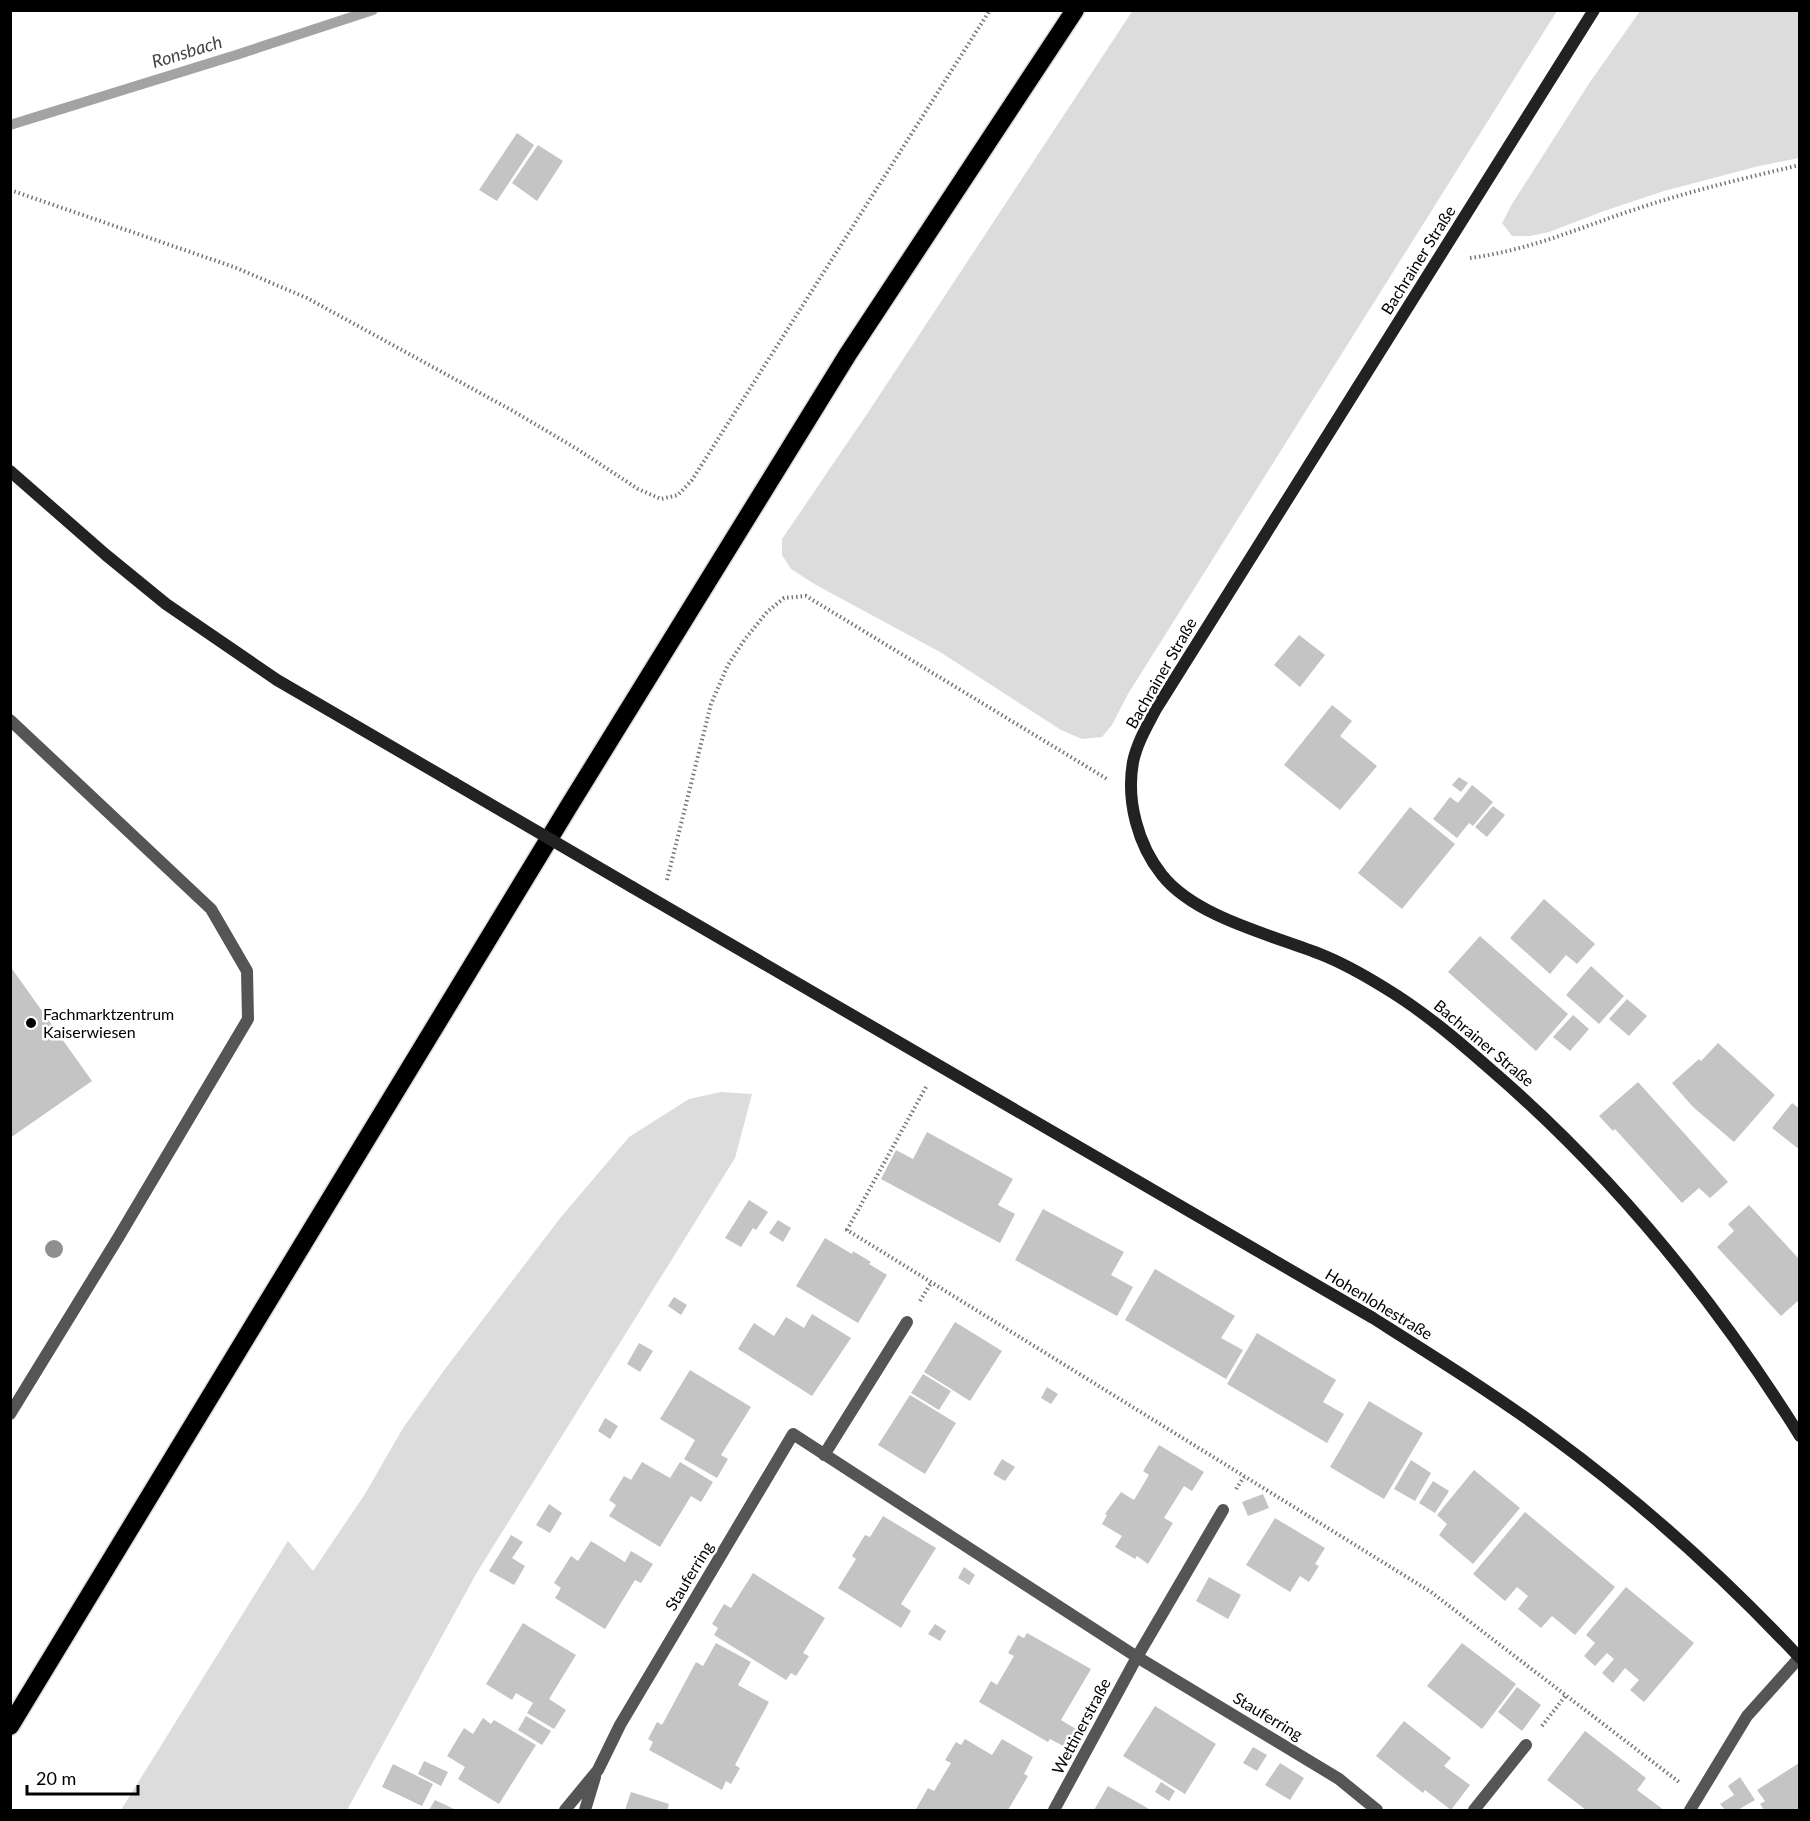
<svg xmlns="http://www.w3.org/2000/svg" width="1810" height="1821" font-family="Lato,sans-serif">
	<style>
		.green { fill: #dcdcdc }
		.lines { fill: none; stroke-linecap: round; stroke-linejoin: round }
		.stream { stroke: #a3a3a3; stroke-width: 10 }
		.building { fill: #c4c4c4 }
		.highway-casing { stroke: #dbdbdb; stroke-width: 21 }
		.path { stroke: #777; stroke-width: 4; stroke-dasharray: 1.5 3; stroke-linecap: butt }
		.lane { stroke: #555; stroke-width: 12 }
		.street { stroke: #555; stroke-width: 12 }
		.secondary { stroke: #222; stroke-width: 12 }
		.highway { stroke: #000; stroke-width: 18 }
		.secondary-bridge { stroke: #222; stroke-width: 12 }
		.tree { fill: #8f8f8f }
		.poi-dot { fill: #000; stroke: #fff; stroke-width: 2 }
		.labels { text-anchor: middle; stroke-width: 5; stroke-linejoin: round; paint-order: stroke }
		.street-label { font-size: 16px; fill: #000; stroke: #fff }
		.poi-label { font-size: 16px; fill: #000; stroke: #fff; text-anchor: start }
		.water-label { font-size: 18px; font-style: italic; fill: #444; stroke: #fff }
	</style>
	<rect width="100%" height="100%" fill="#fff"/>
	<path class="green" d="M1133,10L1557,11L1128,694L1112,725L1102,737L1082,739L1061,730L940,652L816,585L791,569L782,555V539L867,414Z
		M1640,11H1799V158L1759,166L1664,191L1604,211L1549,232L1530,236H1512L1502,223L1512,204L1588,85Z
		M721,1092L752,1094L735,1158L476,1574L347,1810H121L288,1541L313,1571L365,1494L403,1428L445,1369L561,1217L629,1137L689,1099Z"/>
	<g class="lines">
		<path class="stream" d="M10,125L236,55L373,10"/>
	</g>
	<path class="building" d="M517,133L534,145L497,201L479,190Z
		M538,145L563,161L537,201L512,183Z
		M1299,635L1325,655L1300,687L1274,665Z
		M1332,705L1352,721L1340,736L1377,766L1340,810L1284,765Z
		M1459,777L1468,783L1461,792L1452,785Z
		M1472,785L1493,802L1473,826L1469,823L1457,838L1433,819L1450,797L1458,803Z
		M1493,806L1505,815L1487,837L1475,827Z
		M1410,807L1455,844L1402,909L1358,873Z
		M1544,899L1595,944L1577,964L1566,955L1550,974L1510,938Z
		M1480,936L1568,1014L1536,1051L1448,972Z
		M10,966L92,1081L10,1138Z
		M1591,966L1624,996L1599,1024L1566,995Z
		M1627,999L1647,1016L1629,1036L1609,1019Z
		M1573,1015L1589,1029L1570,1051L1553,1037Z
		M1718,1043L1775,1095L1734,1142L1693,1107L1672,1083L1699,1059L1701,1061Z
		M1638,1082L1728,1182L1710,1198L1699,1188L1682,1203L1615,1129L1613,1131L1599,1116Z
		M1792,1103L1800,1109V1150L1772,1128Z
		M927,1132L1013,1179L998,1205L1015,1214L1000,1243L881,1179L896,1150L913,1159Z
		M749,1200L768,1212L756,1230L753,1228L741,1247L725,1238Z
		M1749,1205L1800,1260V1299L1781,1316L1717,1247L1734,1231L1728,1224Z
		M1043,1209L1124,1252L1111,1275L1133,1287L1117,1316L1015,1260Z
		M778,1220L791,1228L783,1242L769,1233Z
		M825,1238L852,1254L853,1251L871,1262L869,1264L887,1275L858,1323L796,1286Z
		M1155,1269L1235,1316L1221,1338L1243,1350L1226,1379L1125,1320Z
		M674,1297L687,1305L681,1315L668,1306Z
		M812,1314L851,1338L812,1396L738,1349L754,1323L774,1336L786,1317L804,1328Z
		M955,1322L1002,1351L970,1401L924,1372Z
		M1257,1333L1336,1380L1323,1402L1344,1414L1327,1443L1227,1384Z
		M639,1343L653,1351L640,1372L627,1364Z
		M690,1370L751,1407L721,1455L728,1459L717,1478L684,1459L695,1440L660,1419Z
		M923,1374L951,1391L939,1410L911,1393Z
		M1047,1387L1058,1394L1051,1404L1041,1398Z
		M910,1395L956,1423L925,1474L878,1445Z
		M1369,1401L1423,1433L1384,1499L1330,1467Z
		M605,1418L618,1426L610,1439L598,1431Z
		M1159,1445L1204,1472L1192,1491L1184,1486L1164,1518L1173,1523L1148,1564L1137,1556L1135,1559L1115,1547L1122,1536L1102,1524L1107,1515L1105,1514L1121,1492L1134,1500L1149,1475L1143,1471Z
		M1002,1459L1015,1467L1005,1481L993,1474Z
		M1411,1460L1431,1473L1415,1501L1394,1489Z
		M642,1462L670,1478L680,1462L713,1482L701,1502L691,1496L660,1547L609,1516L616,1505L609,1500L624,1476L631,1480Z
		M1474,1470L1520,1508L1473,1564L1439,1535L1447,1524L1437,1515Z
		M1433,1481L1449,1491L1435,1513L1419,1503Z
		M1263,1494L1269,1508L1248,1516L1242,1502Z
		M549,1504L562,1513L550,1533L536,1525Z
		M1525,1512L1615,1587L1575,1635L1552,1616L1541,1628L1518,1609L1528,1596L1517,1587L1505,1601L1473,1574Z
		M883,1516L936,1548L901,1604L911,1611L901,1628L838,1588L856,1559L852,1556L865,1535L870,1537Z
		M1275,1518L1325,1548L1315,1564L1319,1566L1309,1582L1300,1576L1290,1592L1246,1565Z
		M511,1535L523,1542L512,1558L525,1566L514,1585L489,1571Z
		M591,1541L625,1562L631,1551L653,1564L641,1583L635,1580L605,1629L555,1598L561,1588L554,1583L571,1556L578,1561Z
		M964,1567L975,1575L969,1585L958,1578Z
		M753,1573L825,1618L803,1653L809,1656L796,1676L791,1673L786,1680L714,1635L718,1628L712,1624L724,1604L731,1608Z
		M1209,1577L1241,1595L1228,1619L1196,1601Z
		M1626,1587L1694,1643L1644,1702L1630,1690L1639,1680L1625,1668L1613,1683L1602,1673L1614,1659L1607,1653L1595,1666L1584,1656L1595,1643L1586,1635Z
		M523,1623L576,1655L549,1699L566,1710L554,1729L527,1713L533,1703L516,1693L512,1700L486,1684Z
		M935,1624L946,1631L940,1641L928,1634Z
		M1027,1633L1091,1669L1061,1720L1076,1729L1065,1747L1050,1739L1048,1742L979,1702L991,1681L997,1685L1014,1656L1008,1653L1018,1635L1024,1638Z
		M716,1643L751,1662L738,1685L769,1702L735,1765L740,1768L731,1784L726,1781L722,1790L649,1750L653,1742L648,1739L657,1722L662,1725L696,1662L703,1666Z
		M1462,1643L1516,1684L1482,1729L1427,1686Z
		M1517,1687L1541,1705L1522,1731L1498,1712Z
		M1155,1706L1216,1744L1185,1794L1123,1756Z
		M526,1716L551,1731L542,1745L518,1730Z
		M483,1718L491,1724L494,1720L536,1745L499,1804L458,1779L465,1767L447,1756L464,1728L473,1734Z
		M1404,1721L1451,1758L1444,1766L1470,1785L1451,1810L1425,1790L1423,1793L1376,1756Z
		M1585,1731L1646,1778L1637,1790L1664,1810H1586L1547,1780Z
		M965,1739L992,1755L1002,1739L1033,1757L1024,1774L1028,1776L1008,1810H919L916,1809L928,1788L934,1791L951,1763L945,1760L956,1742L961,1745Z
		M1253,1747L1267,1755L1257,1771L1243,1763Z
		M424,1761L448,1772L441,1786L418,1774Z
		M1280,1763L1304,1778L1290,1800L1265,1785Z
		M1799,1763L1800,1810H1764L1760,1804L1765,1801L1757,1790Z
		M393,1764L433,1784L422,1806L382,1787Z
		M1740,1777L1755,1800L1738,1810H1725L1720,1804L1734,1795L1728,1786Z
		M1161,1782L1175,1791L1169,1801L1155,1792Z
		M1108,1786L1151,1810H1094Z
		M631,1792L669,1804L667,1810H625Z
		M435,1800L456,1810H429Z"/>
	<g class="lines">
		<g class="highway-casing">
			<path id="highway" d="M10,1726L569,806L848,354L1075,10"/>
		</g>
		<path class="path" d="M10,190L234,267L307,298L513,411L577,449L638,489L661,499L678,495L692,480L990,10
			M1470,258C1530,250 1579,228 1636,209C1690,191 1745,178 1800,165
			M667,880L711,704L728,665L745,639L767,612L784,598L806,596L1107,779
			M926,1087L847,1230L1431,1592L1679,1782
			M920,1301L931,1283
			M1236,1489L1244,1477
			M1542,1726L1566,1695"/>
		<path class="lane" d="M10,720L211,909L247,971L248,1019L118,1238L10,1414"/>
		<path class="street" d="M824,1455L907,1322
			M565,1810L598,1770L620,1725L793,1434L1137,1657L1339,1779L1377,1810
			M585,1810L595,1777
			M1054,1810L1137,1657L1223,1510
			M1474,1810L1526,1745
			M1690,1810L1747,1716L1799,1658"/>
		<path class="secondary" d="M1594,10L1156,709C1147,726 1137,743 1133,762C1126,801 1138,845 1162,875C1195,917 1272,935 1320,954C1343,963 1364,975 1385,988C1423,1011 1456,1039 1489,1068C1610,1172 1715,1300 1800,1436
			M10,471L106,555L166,604L277,680L454,783
			M632,887L1373,1318C1433,1356 1494,1394 1551,1436C1641,1502 1724,1577 1800,1658"/>
		<use href="#highway" class="highway"/>
		<path class="secondary-bridge" d="M454,783L632,887"/>
	</g>
	<circle class="tree" cx="54" cy="1249" r="9"/>
	<circle class="poi-dot" cx="31" cy="1023" r="6"/>
	<g class="labels">
		<g class="street-label">
			<text transform="translate(1418 260) rotate(-58)" y="6">Bachrainer Straße</text>
			<text transform="translate(1161 673) rotate(-60)" y="6">Bachrainer Straße</text>
			<text transform="translate(1484 1043) rotate(40)" y="6">Bachrainer Straße</text>
			<text transform="translate(1379 1304) rotate(31)" y="6">Hohenlohestraße</text>
			<text transform="translate(689 1576) rotate(-59)" y="6">Stauferring</text>
			<text transform="translate(1268 1716) rotate(31)" y="6">Stauferring</text>
			<text transform="translate(1081 1726) rotate(-62)" y="6">Wettinerstraße</text>
		</g>
		<g class="poi-label">
			<text x="43" y="1020">Fachmarktzentrum<tspan x="43" dy="18">Kaiserwiesen</tspan></text>
		</g>
		<g class="water-label">
			<text transform="translate(187 52) rotate(-17)" y="6">Ronsbach</text>
		</g>
	</g>
	<rect width="1810" height="1821" fill="none" stroke="#000000" stroke-width="24"/>
	<path d="M27 1785v9h111v-9" fill="none" stroke="#000000" stroke-width="3"/>
	<text x="36" y="1785" font-size="18" fill="#000000" stroke="#ffffff" stroke-width="4.5" paint-order="stroke">20 m</text>
</svg>
